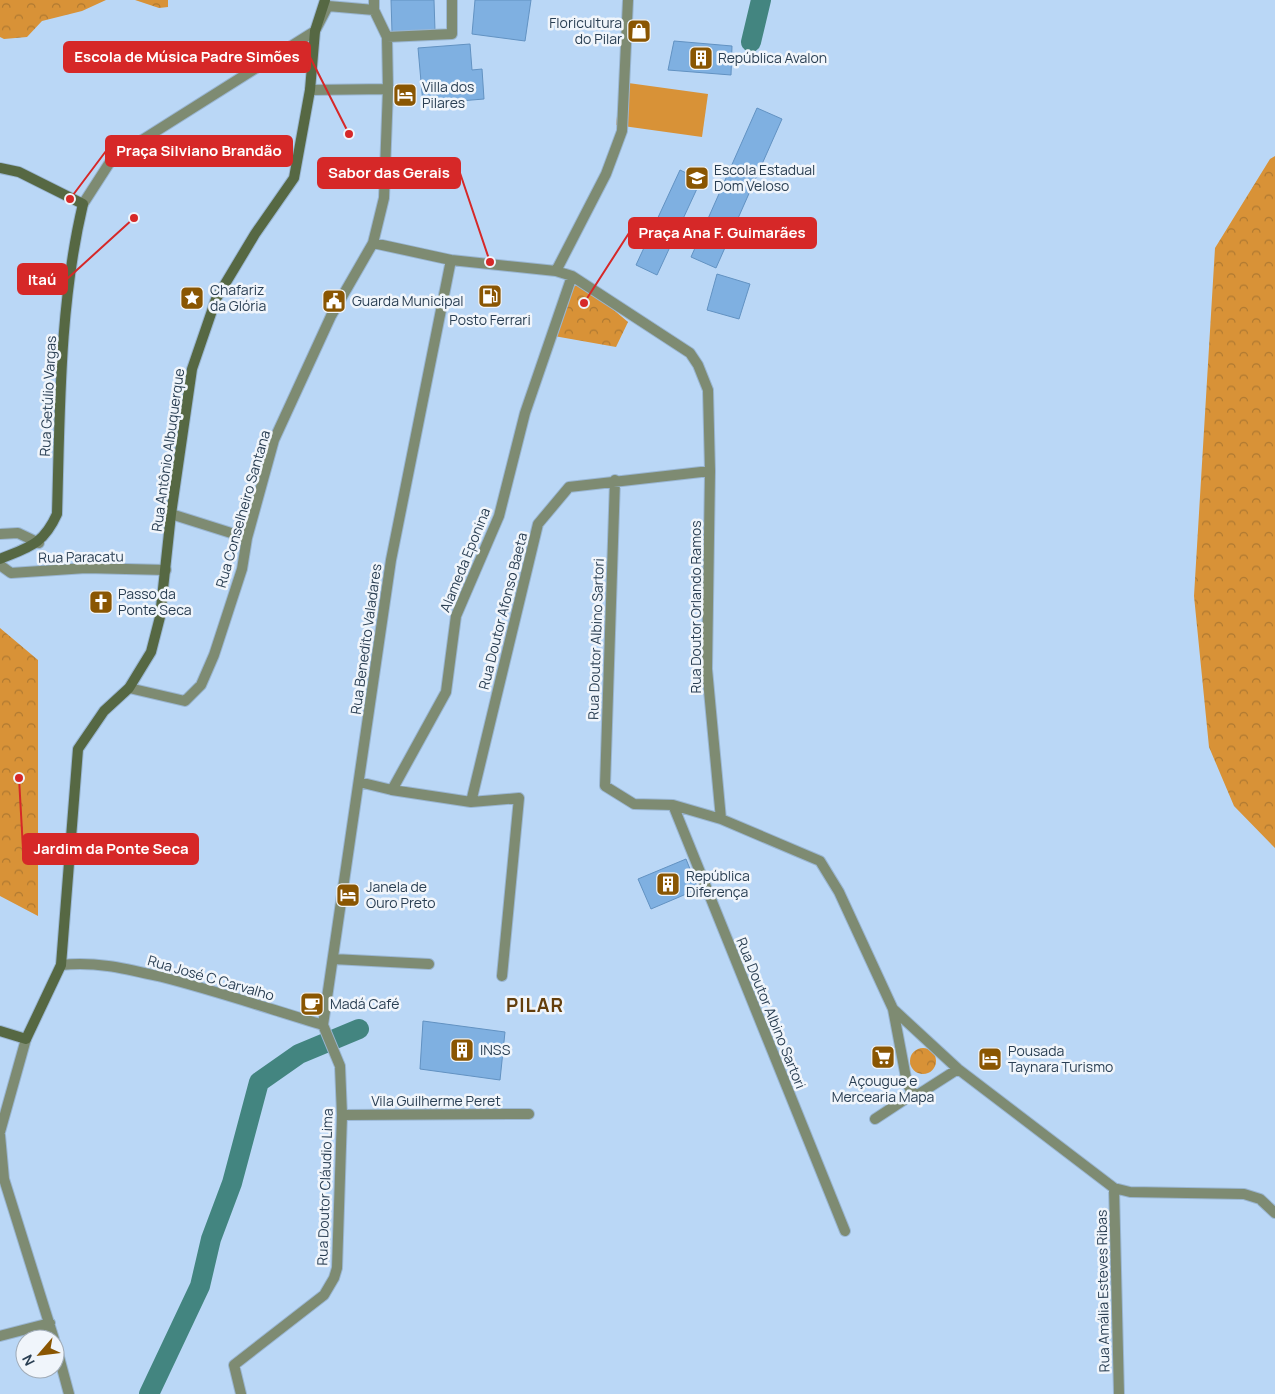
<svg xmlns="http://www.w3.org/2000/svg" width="1275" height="1394" font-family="Manrope,sans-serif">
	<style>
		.forest { fill: url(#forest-crowns) }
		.pitch { fill: #d89237 }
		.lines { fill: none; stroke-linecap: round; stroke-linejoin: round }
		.canal { stroke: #438580; stroke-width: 20 }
		.building { fill: #7fb0e1; stroke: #6292c2 }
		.street-casing { stroke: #9ab6d2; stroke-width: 12 }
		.secondary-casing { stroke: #9ab6d2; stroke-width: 12 }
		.street { stroke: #7e8b72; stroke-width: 10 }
		.secondary { stroke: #566843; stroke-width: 10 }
		.labels { text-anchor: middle; stroke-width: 5; stroke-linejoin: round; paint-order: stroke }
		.poi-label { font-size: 14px; fill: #2a3f53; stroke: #f0f5fb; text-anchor: start }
		.street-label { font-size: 14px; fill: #2a3f53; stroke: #f0f5fb }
		.district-label { font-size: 19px; font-weight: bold; letter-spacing: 1px; fill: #633e0c; stroke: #f0f5fb }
		.leader { fill: none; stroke: #d62828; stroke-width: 2 }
		.callout-dot { fill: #d62828; stroke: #f0f5fb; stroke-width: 2 }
		.callout { fill: #d62828; stroke: #d62828; stroke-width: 2 }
		.callout-label { font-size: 15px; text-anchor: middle; font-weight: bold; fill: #fff }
	</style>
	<defs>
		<pattern id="forest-crowns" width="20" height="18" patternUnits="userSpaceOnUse" patternTransform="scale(1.25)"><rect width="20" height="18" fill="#d89237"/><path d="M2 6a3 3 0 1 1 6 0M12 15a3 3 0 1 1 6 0" fill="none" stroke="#af7931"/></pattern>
	</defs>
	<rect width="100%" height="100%" fill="#bad7f6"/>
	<path class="forest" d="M0,0H106L82,11L42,21L27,37L4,39L0,37Z
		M135,0H168V7L159,8Z
		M1275,156V848L1234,806L1209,747L1194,596L1215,248L1270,159Z
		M574,282L582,283L628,322L616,347L554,336L549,328Z
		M0,628L38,660V916L0,896Z
		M910 1061a13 13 0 1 1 26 0a13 13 0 1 1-26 0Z"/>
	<path class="pitch" d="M621,82L708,94L702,137L616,125Z"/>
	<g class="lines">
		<path class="canal" d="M751,42L761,0
			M149,1394L200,1286L211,1239L232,1183L259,1082L299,1054L359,1029"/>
	</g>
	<path class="building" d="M391,0H434L435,31L392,32Z
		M475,0H531L525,41L472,34Z
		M674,41L732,46L731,75L668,70Z
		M470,44L472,70L482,69L484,99L423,104L418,48Z
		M757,108L782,119L716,268L691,257Z
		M680,170L701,180L657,275L636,265Z
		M717,274L750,284L739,319L707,310Z
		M686,859L698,889L651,909L638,879Z
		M423,1021L505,1032L500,1080L420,1069Z"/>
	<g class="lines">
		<g class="street-casing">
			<path id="street" d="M374,0V10
				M310,90L388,89
				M83,204L112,159L315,31L328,6L374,10L387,37L452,34V0
				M373,243L451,260L556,271L572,276L690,353L698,365L708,390L710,471L707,669L721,819
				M556,271L606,174L622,131L628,0
				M615,480L605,786L634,804L673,805L721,819L820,861L839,892L893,1009L958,1069L1114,1188L1130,1192L1244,1194L1260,1199L1275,1213
				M171,514L247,538
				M0,534L18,533L39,543
				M0,565L11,573L86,568L166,570
				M129,688L185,701L201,685L214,655L242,569L247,538L274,440L331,316L373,243L384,198L388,89L387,37
				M359,782L392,790L471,802L519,798L502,976
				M392,790L446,692L456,616L499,516L525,413L572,276
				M471,802L538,524L569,487L710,471
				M673,805L845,1231
				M333,959L429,964
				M61,965C97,961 127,969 162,977C217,991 270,1009 323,1025
				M893,1009L907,1083L913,1094H919L958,1069
				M342,1115L529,1114
				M875,1119L913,1094
				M0,1132L26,1039
				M0,1135L4,1179L54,1339
				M1114,1188L1119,1394
				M0,1336L50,1323
				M55,1342L69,1394
				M241,1394L234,1365L324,1295L334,1278L337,1268L342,1115L340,1066L323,1025L391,560L451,260"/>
		</g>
		<g class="secondary-casing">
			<path id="secondary" d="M0,168L19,172L83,204C59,305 60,411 57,514C43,545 29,547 0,559
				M0,1031L26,1039L61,965L78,749L104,711L129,688L151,652L160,617L171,514L192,369L216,299L255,234L294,178L310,90L315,31L325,0"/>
		</g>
		<use href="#street" class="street"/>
		<use href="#secondary" class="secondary"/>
	</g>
	<defs>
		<g id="shop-square" transform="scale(1.25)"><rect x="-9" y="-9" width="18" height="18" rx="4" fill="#8a5602" stroke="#f0f5fb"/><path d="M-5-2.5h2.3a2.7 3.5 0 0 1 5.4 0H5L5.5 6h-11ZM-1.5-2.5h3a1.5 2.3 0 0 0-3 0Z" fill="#fff"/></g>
		<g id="building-square" transform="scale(1.25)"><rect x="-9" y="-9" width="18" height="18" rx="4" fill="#8a5602" stroke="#f0f5fb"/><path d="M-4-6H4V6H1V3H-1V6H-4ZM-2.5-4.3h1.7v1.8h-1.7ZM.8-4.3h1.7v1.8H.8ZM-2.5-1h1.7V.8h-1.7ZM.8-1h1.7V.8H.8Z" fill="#fff"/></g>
		<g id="hotel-square" transform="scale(1.25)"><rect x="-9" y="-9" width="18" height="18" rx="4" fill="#8a5602" stroke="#f0f5fb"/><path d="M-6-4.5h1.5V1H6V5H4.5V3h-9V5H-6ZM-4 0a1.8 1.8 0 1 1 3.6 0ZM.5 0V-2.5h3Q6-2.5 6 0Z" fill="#fff"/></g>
		<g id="school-square" transform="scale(1.25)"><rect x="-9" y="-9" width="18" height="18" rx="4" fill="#8a5602" stroke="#f0f5fb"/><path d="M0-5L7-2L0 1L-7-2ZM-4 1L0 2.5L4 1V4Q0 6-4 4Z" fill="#fff"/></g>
		<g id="fuel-square" transform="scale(1.25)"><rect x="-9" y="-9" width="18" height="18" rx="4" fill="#8a5602" stroke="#f0f5fb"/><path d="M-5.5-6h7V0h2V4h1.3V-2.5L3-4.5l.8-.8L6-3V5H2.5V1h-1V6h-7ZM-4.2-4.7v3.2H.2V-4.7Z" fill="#fff"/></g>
		<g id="sight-square" transform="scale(1.25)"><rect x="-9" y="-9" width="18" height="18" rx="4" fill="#8a5602" stroke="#f0f5fb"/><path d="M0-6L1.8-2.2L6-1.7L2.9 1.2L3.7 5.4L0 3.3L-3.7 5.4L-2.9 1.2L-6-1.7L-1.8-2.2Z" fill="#fff"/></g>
		<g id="civic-square" transform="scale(1.25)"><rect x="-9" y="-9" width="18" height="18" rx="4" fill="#8a5602" stroke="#f0f5fb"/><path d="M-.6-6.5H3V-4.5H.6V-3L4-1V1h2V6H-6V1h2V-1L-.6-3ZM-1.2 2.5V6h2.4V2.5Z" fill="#fff"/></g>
		<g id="church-square" transform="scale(1.25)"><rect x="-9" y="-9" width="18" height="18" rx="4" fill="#8a5602" stroke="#f0f5fb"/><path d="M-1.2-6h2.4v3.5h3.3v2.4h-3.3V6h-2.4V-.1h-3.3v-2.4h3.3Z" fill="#fff"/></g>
		<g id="cafe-square" transform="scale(1.25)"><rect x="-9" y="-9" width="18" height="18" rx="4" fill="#8a5602" stroke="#f0f5fb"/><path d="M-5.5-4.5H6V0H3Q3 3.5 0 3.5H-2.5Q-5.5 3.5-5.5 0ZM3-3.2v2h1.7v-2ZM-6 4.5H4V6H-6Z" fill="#fff"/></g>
		<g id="supermarket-square" transform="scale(1.25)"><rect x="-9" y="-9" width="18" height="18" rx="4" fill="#8a5602" stroke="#f0f5fb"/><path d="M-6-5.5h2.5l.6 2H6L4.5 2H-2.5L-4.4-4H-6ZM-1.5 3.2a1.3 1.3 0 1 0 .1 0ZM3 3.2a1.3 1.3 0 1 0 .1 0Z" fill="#fff"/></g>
	</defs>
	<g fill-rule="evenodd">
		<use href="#shop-square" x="639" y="31"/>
		<use href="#building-square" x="701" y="58"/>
		<use href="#hotel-square" x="405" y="95"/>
		<use href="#school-square" x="697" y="178"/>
		<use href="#fuel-square" x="490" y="296"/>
		<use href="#sight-square" x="192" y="298"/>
		<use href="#civic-square" x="334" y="301"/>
		<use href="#church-square" x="101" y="602"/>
		<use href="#building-square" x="668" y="884"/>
		<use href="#hotel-square" x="348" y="895"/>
		<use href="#cafe-square" x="312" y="1004"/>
		<use href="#building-square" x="462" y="1050"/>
		<use href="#supermarket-square" x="883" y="1057"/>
		<use href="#hotel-square" x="990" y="1059"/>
	</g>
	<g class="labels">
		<g class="poi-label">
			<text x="622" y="28" text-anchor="end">Floricultura<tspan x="622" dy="16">do Pilar</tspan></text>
			<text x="718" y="63">República Avalon</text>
			<text x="422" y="92">Villa dos<tspan x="422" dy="16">Pilares</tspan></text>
			<text x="714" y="175">Escola Estadual<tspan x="714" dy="16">Dom Veloso</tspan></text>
			<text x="210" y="295">Chafariz<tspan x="210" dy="16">da Glória</tspan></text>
			<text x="352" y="306">Guarda Municipal</text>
			<text x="490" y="325" text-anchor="middle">Posto Ferrari</text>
			<text x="118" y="599">Passo da<tspan x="118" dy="16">Ponte Seca</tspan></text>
			<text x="686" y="881">República<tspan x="686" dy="16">Diferença</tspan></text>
			<text x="366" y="892">Janela de<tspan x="366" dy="16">Ouro Preto</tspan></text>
			<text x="330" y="1009">Madá Café</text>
			<text x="480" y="1055">INSS</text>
			<text x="1008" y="1056">Pousada<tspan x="1008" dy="16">Taynara Turismo</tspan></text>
			<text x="883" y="1086" text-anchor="middle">Açougue e<tspan x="883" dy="16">Mercearia Mapa</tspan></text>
		</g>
		<g class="street-label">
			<text transform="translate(48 396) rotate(-87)" y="5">Rua Getúlio Vargas</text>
			<text transform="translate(168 450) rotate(-82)" y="5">Rua Antônio Albuquerque</text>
			<text transform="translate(243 509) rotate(-74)" y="5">Rua Conselheiro Santana</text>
			<text transform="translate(81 557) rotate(-1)" y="5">Rua Paracatu</text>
			<text transform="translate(465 560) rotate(-68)" y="5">Alameda Eponina</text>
			<text transform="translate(696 607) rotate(-90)" y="5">Rua Doutor Orlando Ramos</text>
			<text transform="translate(503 611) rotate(-76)" y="5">Rua Doutor Afonso Baeta</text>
			<text transform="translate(366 639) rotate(-82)" y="5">Rua Benedito Valadares</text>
			<text transform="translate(596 639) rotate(-88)" y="5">Rua Doutor Albino Sartori</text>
			<text transform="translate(211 978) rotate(16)" y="5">Rua José C Carvalho</text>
			<text transform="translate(771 1013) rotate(68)" y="5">Rua Doutor Albino Sartori</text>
			<text x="436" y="1106">Vila Guilherme Peret</text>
			<text transform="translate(325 1187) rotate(-88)" y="5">Rua Doutor Cláudio Lima</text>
			<text transform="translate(1103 1291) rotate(-91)" y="5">Rua Amália Esteves Ribas</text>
		</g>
		<g class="district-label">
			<text x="535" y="1012">PILAR</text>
		</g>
	</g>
	<path class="leader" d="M349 134L310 57M70 199L106 151M490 262L460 173M584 303L629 233M134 218L67 279M19 778L23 849"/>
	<g class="callout-dot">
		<circle cx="349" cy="134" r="5"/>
		<circle cx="70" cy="199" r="5"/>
		<circle cx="490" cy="262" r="5"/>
		<circle cx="584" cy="303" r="5"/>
		<circle cx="134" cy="218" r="5"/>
		<circle cx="19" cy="778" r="5"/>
	</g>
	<g class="callout">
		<rect x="64" y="42" width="246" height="30" rx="5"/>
		<rect x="106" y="136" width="186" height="30" rx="5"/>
		<rect x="318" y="158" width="142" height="30" rx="5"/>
		<rect x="629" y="218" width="187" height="30" rx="5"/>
		<rect x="18" y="264" width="49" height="30" rx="5"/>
		<rect x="23" y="834" width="175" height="30" rx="5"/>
	</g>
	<g class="callout-label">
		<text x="187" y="62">Escola de Música Padre Simões</text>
		<text x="199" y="156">Praça Silviano Brandão</text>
		<text x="389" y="178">Sabor das Gerais</text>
		<text x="722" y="238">Praça Ana F. Guimarães</text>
		<text x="42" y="285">Itaú</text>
		<text x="111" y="854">Jardim da Ponte Seca</text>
	</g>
	<g transform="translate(40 1354) rotate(242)"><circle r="24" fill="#f0f5fb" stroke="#a1acb8"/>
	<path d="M0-4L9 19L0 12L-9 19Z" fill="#8a5602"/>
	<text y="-8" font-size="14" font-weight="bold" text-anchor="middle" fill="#2a3f53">N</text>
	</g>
</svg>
